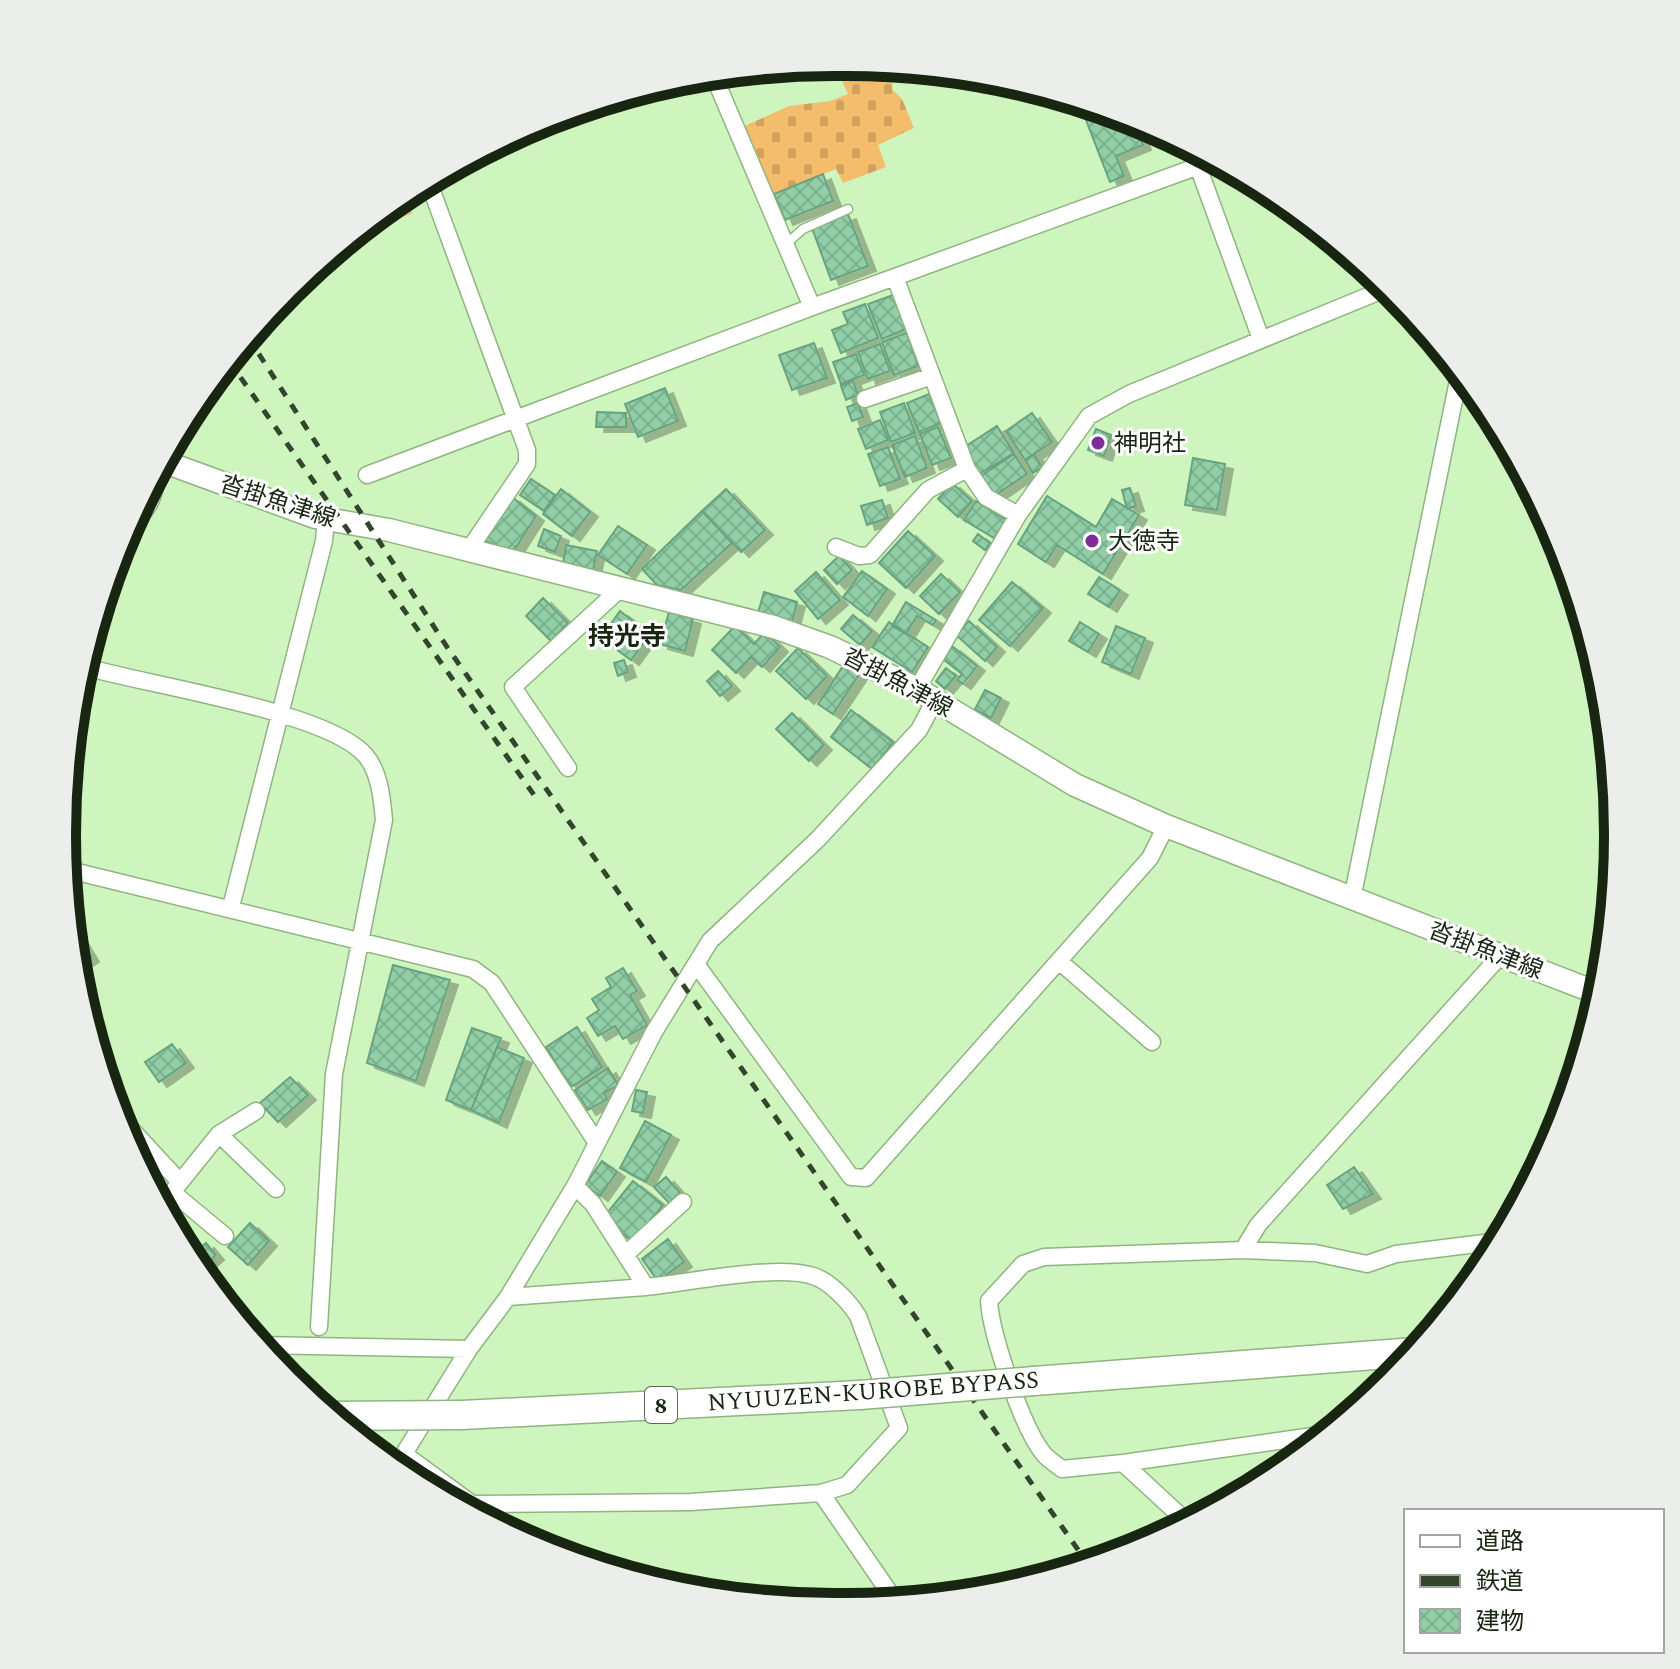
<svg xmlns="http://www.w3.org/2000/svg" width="1680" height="1669" font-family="Spectral,'Noto Sans JP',serif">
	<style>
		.forest { fill: url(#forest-crowns) }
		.cemetery { fill: url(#cemetery-stones) }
		.building { fill: url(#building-cross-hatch); stroke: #68a37f; stroke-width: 2; filter: url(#shadow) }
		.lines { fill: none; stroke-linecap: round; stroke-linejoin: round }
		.lane-casing { stroke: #90b481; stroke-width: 11 }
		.street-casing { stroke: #90b481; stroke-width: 19 }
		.secondary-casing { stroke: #90b481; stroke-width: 25 }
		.highway-casing { stroke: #90b481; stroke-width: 31 }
		.lane { stroke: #fff; stroke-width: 8 }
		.street { stroke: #fff; stroke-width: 16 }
		.secondary { stroke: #fff; stroke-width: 22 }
		.highway { stroke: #fff; stroke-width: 28 }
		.rail { stroke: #33452b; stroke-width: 5; stroke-dasharray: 10 10; stroke-linecap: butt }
		.highway-bridge-casing { stroke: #90b481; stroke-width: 31; stroke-linecap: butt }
		.highway-bridge { stroke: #fff; stroke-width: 28 }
		.poi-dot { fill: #7f2b9a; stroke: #fff; stroke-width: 3 }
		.labels { text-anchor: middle; stroke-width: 6; stroke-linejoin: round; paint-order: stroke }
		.shield { fill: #fff; stroke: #5d6658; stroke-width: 2 }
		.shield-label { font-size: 22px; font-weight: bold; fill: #172511 }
		.poi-label { font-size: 24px; fill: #172511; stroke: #fff; text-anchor: start }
		.street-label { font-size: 24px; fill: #172511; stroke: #fff }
		.neighbourhood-label { font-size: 26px; font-weight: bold; fill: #172511; stroke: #fff }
		.rim { fill: none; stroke: #172511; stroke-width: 10 }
	</style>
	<defs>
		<pattern id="forest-crowns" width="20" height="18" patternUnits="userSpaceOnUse" patternTransform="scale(2)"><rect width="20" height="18" fill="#f3bd6b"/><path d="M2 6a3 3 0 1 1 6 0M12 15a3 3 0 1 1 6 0" fill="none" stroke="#d0a25c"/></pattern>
		<pattern id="cemetery-stones" width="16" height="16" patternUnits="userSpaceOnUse" patternTransform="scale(2)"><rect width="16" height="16" fill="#f3bd6b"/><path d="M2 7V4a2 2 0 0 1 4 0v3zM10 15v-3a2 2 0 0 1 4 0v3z" fill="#d0a25c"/></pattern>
		<pattern id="building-cross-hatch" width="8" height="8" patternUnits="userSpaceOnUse" patternTransform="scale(2)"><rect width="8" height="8" fill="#91cea8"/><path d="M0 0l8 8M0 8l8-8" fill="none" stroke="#7cb190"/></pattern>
		<filter id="shadow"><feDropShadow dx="8" dy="5" stdDeviation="0" flood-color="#0004"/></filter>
	</defs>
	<rect width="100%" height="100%" fill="#cff5bf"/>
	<path class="forest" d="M414,188L416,197L411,214L368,228L366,224Z"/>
	<path class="cemetery" d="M880,66L894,67L892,89L902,99L914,128L878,145L886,167L843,183L836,169L774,194L745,126L789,106L830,101L848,94L837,70Z"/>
	<path class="building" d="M1079,102L1132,118L1143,145L1116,156L1124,176L1110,182Z
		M823,174L833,201L785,220L774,194Z
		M848,214L868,266L831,280L812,228Z
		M893,295L906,329L882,339L868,304Z
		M865,304L878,338L841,353L832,330L848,324L843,312Z
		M907,333L918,366L894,375L882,342Z
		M814,343L827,378L792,390L779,355Z
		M880,344L890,371L868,379L858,352Z
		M856,354L864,375L841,384L833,362Z
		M853,381L858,395L846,400L841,386Z
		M665,388L678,421L638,437L625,404Z
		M929,394L941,423L919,432L907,403Z
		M858,403L863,417L852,421L847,407Z
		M904,403L915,433L891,442L880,412Z
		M597,412L626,413V427H596Z
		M1032,413L1052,442L1025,460L1006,431Z
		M880,420L888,440L866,449L858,429Z
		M997,426L1014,453L979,474L963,448Z
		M938,427L951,458L932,465L920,434Z
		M1096,429L1111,435L1104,456L1088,450Z
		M915,436L927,468L905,477L892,445Z
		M888,447L900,479L880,486L868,454Z
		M1014,454L1027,474L994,496L981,476Z
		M1034,454L1042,467L1033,473L1025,460Z
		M1193,458L1225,464L1217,510L1185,505Z
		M531,479L555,495L544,511L520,495Z
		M952,483L972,501L958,517L938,499Z
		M1130,488L1136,506L1127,509L1122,490Z
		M561,489L590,512L572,536L543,514Z
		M726,489L765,530L741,552L702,511Z
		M1047,496L1096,527L1112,499L1139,515L1103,574L1057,545L1046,562L1018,544Z
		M512,497L536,516L513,552L483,540Z
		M882,500L888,518L867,525L861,506Z
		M976,501L1006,520L994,538L964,520Z
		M702,511L732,543L681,590L657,585L642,569Z
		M618,526L647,545L627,574L598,555Z
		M544,529L561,536L555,552L538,546Z
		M908,531L935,556L906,588L879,563Z
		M978,534L990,543L985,550L973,541Z
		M566,545L597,551L593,570L563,564Z
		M839,556L852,570L837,584L824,570Z
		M862,571L887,589L868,616L843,597Z
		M816,572L840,600L818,619L795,591Z
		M941,574L960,592L939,614L920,596Z
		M1099,577L1120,590L1109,607L1088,594Z
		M1012,582L1043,608L1010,646L979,620Z
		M764,592L797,602L792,622L758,613Z
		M543,598L568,623L551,641L526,616Z
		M906,602L936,620L933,625L917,616L906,634L892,626Z
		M620,611L650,634L631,660L601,638Z
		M669,612L693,619L685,651L660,644Z
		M853,615L872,631L860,645L841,629Z
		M969,621L997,647L985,661L956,635Z
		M889,622L928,647L912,672L872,647Z
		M1080,622L1099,634L1088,652L1069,641Z
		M735,626L754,644L765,632L780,647L762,667L751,657L736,673L712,650Z
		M1116,626L1145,638L1131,674L1102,662Z
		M952,646L977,666L963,684L957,680L962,674L943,659Z
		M798,648L827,676L806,699L776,671Z
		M624,660L628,672L618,676L614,663Z
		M845,663L860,673L833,714L818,704Z
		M946,668L956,676L945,689L936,681Z
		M718,671L732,686L720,696L707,681Z
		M985,690L1001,698L991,718L975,709Z
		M851,710L893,742L872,769L831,737Z
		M792,713L824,745L809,761L776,729Z
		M78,935L91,957L75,967L72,938Z
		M393,965L450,980L416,1081L367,1063Z
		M623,968L637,991L630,995L647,1025L623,1039L615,1026L598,1036L587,1018L599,1010L592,999L611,987L606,978Z
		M577,1027L602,1067L571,1087L546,1047Z
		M472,1028L501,1038L471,1110L446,1100Z
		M172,1044L186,1063L159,1082L145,1062Z
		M497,1047L524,1058L499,1123L471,1110Z
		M608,1068L618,1085L604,1093L607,1099L588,1110L575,1090Z
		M290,1077L308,1095L278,1122L260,1103Z
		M636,1090L647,1092L643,1113L632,1111Z
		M645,1121L671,1135L646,1182L620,1168Z
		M602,1161L617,1172L600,1196L585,1185Z
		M1354,1167L1373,1194L1343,1209L1327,1185Z
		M666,1177L682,1195L671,1205L654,1187Z
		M633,1181L663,1205L633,1242L603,1218Z
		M250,1223L269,1241L248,1265L228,1247Z
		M668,1239L684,1262L658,1281L642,1259Z
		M206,1243L216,1255L206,1264L222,1282L213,1290L189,1258Z"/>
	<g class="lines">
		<g class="lane-casing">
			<path id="lane" d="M786,244L803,229L848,209"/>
		</g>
		<g class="street-casing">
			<path id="street" d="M713,74L812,307L895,277
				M1191,147L1261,339
				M428,180L527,450V464L468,551
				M865,399L932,376
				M367,475L812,307
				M1018,515L986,497L967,469L895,277L1215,160
				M129,523C153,511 154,491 160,466
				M836,547L859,556L870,555L928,490L967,469
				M82,666C145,685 329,711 366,756C380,773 382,800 384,820L334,1074L319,1327
				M917,689L1018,515L1089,416L1129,394L1390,287
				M568,768L513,687L620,589
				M65,869L473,969L492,983L597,1143
				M1352,899L1460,371
				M231,907L324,541L326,519
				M1059,961L1152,1042
				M696,964L851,1177L866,1178L1150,858L1166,826
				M115,1112L180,1182
				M219,1134L276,1189
				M137,1161L147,1146
				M575,1186L593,1204L646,1287C688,1283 775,1264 813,1276C830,1281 849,1302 858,1316L899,1428L847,1485L821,1493L896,1602
				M172,1192L225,1236
				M161,1206L219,1134L256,1111
				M1243,1250L1258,1225L1500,956
				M626,1254L683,1202
				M508,1297L646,1287
				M259,1345L469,1349
				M404,1454L472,1504L691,1502L821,1493
				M1123,1463L1327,1434
				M395,1468L469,1349L508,1297L575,1186L654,1032L710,941L818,839L919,730L935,700
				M1188,1523L1123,1463L1062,1469C1056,1464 1047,1459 1043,1453C1022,1427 991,1334 989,1301L1023,1264L1044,1257L1243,1250L1315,1253L1367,1264L1396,1254L1500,1241
				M514,1535L517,1537"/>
		</g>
		<g class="secondary-casing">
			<path id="secondary" d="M162,461L315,517L389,530L774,627L830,647L917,689L1075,785L1166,826L1600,994"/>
		</g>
		<g class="highway-casing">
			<path id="highway" d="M1034,1381L1415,1352
				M462,1415L860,1395"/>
		</g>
		<use href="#lane" class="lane"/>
		<use href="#street" class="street"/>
		<use href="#secondary" class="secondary"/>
		<use href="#highway" class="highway"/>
		<path class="rail" d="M248,337L447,647L1088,1564
			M229,361L534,795"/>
		<g class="highway-bridge-casing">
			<path id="highway-bridge" d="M860,1395L1034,1381
				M331,1416L462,1415"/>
		</g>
		<use href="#highway-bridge" class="highway-bridge"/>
	</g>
	<g class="poi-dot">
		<circle cx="1098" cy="443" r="8"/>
		<circle cx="1092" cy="541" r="8"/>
	</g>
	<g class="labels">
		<rect class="shield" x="645" y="1387" width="32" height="36" rx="6"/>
		<g class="shield-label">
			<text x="661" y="1413">8</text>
		</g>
		<g class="poi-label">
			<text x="1114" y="451">神明社</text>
			<text x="1108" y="549">大徳寺</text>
		</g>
		<g class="street-label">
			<text transform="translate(278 501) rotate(18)" y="8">沓掛魚津線</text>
			<text transform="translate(898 682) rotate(28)" y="8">沓掛魚津線</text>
			<text transform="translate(1486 950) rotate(21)" y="8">沓掛魚津線</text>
			<text transform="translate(873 1391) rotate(-4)" y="8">NYUUZEN-KUROBE BYPASS</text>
		</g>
		<g class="neighbourhood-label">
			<text x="627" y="645">持光寺</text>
		</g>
	</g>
	<path d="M0 0H1680V1669H0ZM834 76H846A758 758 0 0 1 1604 834V835A758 758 0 0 1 846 1593H834A758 758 0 0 1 76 835V834A758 758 0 0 1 834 76Z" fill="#eceeec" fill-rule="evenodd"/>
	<path class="rim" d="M834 76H846A758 758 0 0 1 1604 834V835A758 758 0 0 1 846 1593H834A758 758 0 0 1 76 835V834A758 758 0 0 1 834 76Z"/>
	<rect x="1404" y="1509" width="260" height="144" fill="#ffffff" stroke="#a2a8a0" stroke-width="2"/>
	<rect x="1420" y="1535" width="40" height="12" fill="#ffffff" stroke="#a2a8a0" stroke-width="2"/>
	<text x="1476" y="1549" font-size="24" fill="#172511">道路</text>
	<rect x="1420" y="1575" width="40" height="12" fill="#33452b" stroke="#a2a8a0" stroke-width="2"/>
	<text x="1476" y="1589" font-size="24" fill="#172511">鉄道</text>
	<rect x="1420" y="1609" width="40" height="24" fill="url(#building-cross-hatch)" stroke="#a2a8a0" stroke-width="2"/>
	<text x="1476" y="1629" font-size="24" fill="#172511">建物</text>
</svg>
